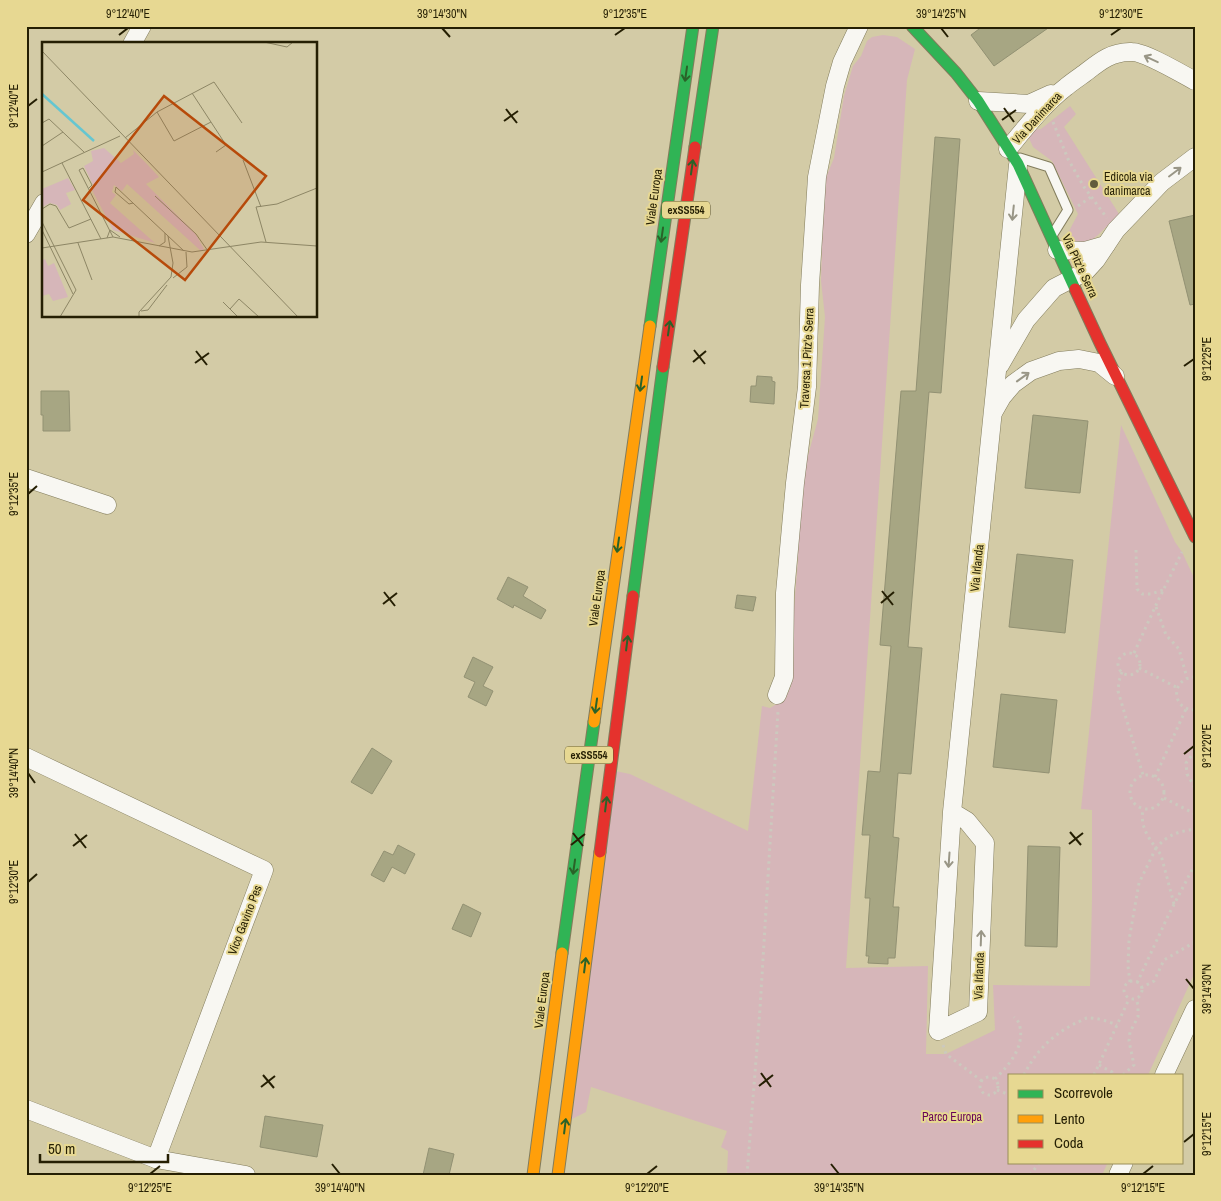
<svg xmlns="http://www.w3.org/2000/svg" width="1221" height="1201" viewBox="0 0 1221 1201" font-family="'Archivo Narrow',sans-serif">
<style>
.green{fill:#d6b6b9}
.building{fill:#a7a683;stroke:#929173}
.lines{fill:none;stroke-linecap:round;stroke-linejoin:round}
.lane-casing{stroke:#827c5c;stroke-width:11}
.street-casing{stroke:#827c5c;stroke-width:19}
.fast-casing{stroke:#827c5c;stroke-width:13}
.slow-casing{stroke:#827c5c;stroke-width:13}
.jam-casing{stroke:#827c5c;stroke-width:13}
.path{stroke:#ccc9be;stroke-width:3;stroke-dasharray:2.5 4;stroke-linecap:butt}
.lane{stroke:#f8f7f2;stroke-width:9}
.street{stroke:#f8f7f2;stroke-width:18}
.fast{stroke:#30b455;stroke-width:11}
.slow{stroke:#ff9f0a;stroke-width:11}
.jam{stroke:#e5322d;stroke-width:11}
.oneway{stroke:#999686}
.oneway2{stroke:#2a6228}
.ticks{fill:none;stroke:#251f03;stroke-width:2}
.poi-dot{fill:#625b3c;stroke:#e7d892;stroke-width:2}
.labels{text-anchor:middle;stroke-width:4;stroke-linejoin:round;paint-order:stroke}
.shield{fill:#e7d892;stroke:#5f562e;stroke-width:1}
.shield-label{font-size:11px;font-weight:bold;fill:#251f03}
.street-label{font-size:12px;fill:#251f03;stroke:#e7d892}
.poi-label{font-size:12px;fill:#251f03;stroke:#e7d892;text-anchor:start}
.park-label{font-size:12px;fill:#680257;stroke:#e7d892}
.inset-river{fill:none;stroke:#65c6d1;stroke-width:2.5}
.inset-road{fill:none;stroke:#8d8665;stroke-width:1}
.view{fill:#b74a0a;fill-opacity:0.15;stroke:#b74a0a;stroke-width:2.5}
.inset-edge{fill:none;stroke:#251f03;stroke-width:2.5}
.neatline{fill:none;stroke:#251f03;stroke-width:2}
.ticks-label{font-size:12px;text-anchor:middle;fill:#251f03}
</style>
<rect width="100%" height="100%" fill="#d3cba6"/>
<g class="green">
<path d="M883,35L897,37L915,49L907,80L846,968L928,966L926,1054H946L995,1030L993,985L1090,986L1092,899V810L1081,809L1121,425L1175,542L1182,552L1195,580V972L1148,1075H1010V1162H1108L1102,1175H727L728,1151L721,1147L727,1131L591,1087L586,1112L572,1119L615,771L630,774L748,831L762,706L770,708L785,699L791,686L793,663L792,633L798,559L799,517L806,463L818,419L825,317L821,281L823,212L822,187L834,158L844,96L853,66L861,56L867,41L872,37Z"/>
<path d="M1070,106L1076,114L1064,127L1119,214L1098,235L1075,253L1068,233L1078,214L1052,161L1033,147L1028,136L1033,130L1041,129Z"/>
</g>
<g class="building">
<path d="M983,26H1051L994,66L971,35Z"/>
<path d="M935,137L960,139L941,393L929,392L908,647L922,648L911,774L898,773L893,837L899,838L893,907H899L895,958H888V964L868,963L869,956H866L870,898H865L870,835H862L868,771L880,772L891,646L880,645L901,391H916Z"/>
<path d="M1195,215V304L1190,305L1169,221Z"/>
<path d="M757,376L772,377V381L775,382L774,404L750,402L751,386H756Z"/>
<path d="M41,391H69L70,431H43V415H41Z"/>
<path d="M1033,415L1088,421L1080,493L1025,488Z"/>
<path d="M1017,554L1073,560L1065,633L1009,627Z"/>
<path d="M508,577L528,587L523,596L546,610L541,619L514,605L513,608L497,599Z"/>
<path d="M737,595L756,597L753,611L735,608Z"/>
<path d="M473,657L493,667L483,686L493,691L486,706L468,697L475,682L464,677Z"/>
<path d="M1001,694L1057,700L1049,773L993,767Z"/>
<path d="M372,748L392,761L372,794L351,782Z"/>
<path d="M398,845L415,854L405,874L392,867L384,882L371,875L384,851L393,855Z"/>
<path d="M1028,846L1060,847L1057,947L1025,946Z"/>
<path d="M463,904L481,913L471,937L452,929Z"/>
<path d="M265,1116L323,1125L317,1157L260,1147Z"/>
<path d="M429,1148L454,1154L449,1175H423Z"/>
</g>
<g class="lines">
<g class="lane-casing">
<path id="lane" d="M1020,158L1049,167L1068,210L1053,234"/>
</g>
<g class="street-casing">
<g id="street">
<path d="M132,44L142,26"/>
<path d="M978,101L1029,104L1051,94"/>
<path d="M1008,149C1026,127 1044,104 1066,87C1072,82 1078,78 1085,73C1099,62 1112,51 1132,52C1145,52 1182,74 1195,81"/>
<path d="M26,234L44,203"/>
<path d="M1057,250L1085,251L1106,245"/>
<path d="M1000,365L1026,320L1054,288L1085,272L1096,260L1116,230L1162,182L1195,157"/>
<path d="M994,411L1002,397L1013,384L1031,371L1059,361L1079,359L1099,363L1115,376"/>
<path d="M26,478L107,505"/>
<path d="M777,695L784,677L785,593L795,483L807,387L810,285L817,177L835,86L842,62L859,26"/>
<path d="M26,757L264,870L156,1159"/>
<path d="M952,812L967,821L985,843L978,1012L938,1031L952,812L1018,165"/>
<path d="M1164,1075L1195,1009"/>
<path d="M26,1109L156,1159L246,1175"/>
<path d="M1118,1175L1124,1162"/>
</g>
</g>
<g class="fast-casing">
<g id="fast">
<path d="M912,26L956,73L978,101L1018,164L1075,289"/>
<path d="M695,147L713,26"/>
<path d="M650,326L693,26"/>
<path d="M633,596L663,367"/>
<path d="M562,953L594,722"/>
</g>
</g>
<g class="slow-casing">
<g id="slow">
<path d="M594,722L650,326"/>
<path d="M533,1175L562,953"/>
<path d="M558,1175L600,852"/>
</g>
</g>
<g class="jam-casing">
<g id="jam">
<path d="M1075,289L1100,343L1195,537"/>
<path d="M663,367L695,147"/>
<path d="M600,852L633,596"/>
</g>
</g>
<g class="path">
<path d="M1053,122L1068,159L1084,187L1107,218"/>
<path d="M1078,206L1091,197"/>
<path d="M1136,550L1137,589L1142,594H1151L1163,590"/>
<path d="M1156,607L1166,635L1179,649L1187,678"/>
<circle cx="1129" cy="664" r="11"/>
<path d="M1134,653L1156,605L1182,552"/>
<path d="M1139,668L1178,688"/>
<path d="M1122,672L1119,681L1118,691L1143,775"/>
<path d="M1195,677C1170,678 1171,710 1195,710"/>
<path d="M1195,751L1186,763L1187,774L1195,788"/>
<circle cx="1147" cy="792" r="17"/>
<path d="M1155,777L1186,709"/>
<path d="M1164,798L1195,814"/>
<path d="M1174,904L1161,855L1156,848C1169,834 1177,832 1195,829"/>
<circle cx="1133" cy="990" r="9"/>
<path d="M1130,982L1128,966L1129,940L1139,883L1156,848C1147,836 1140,825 1143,809"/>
<path d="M1137,983L1168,916L1195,864"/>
<path d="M1141,988L1154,981L1164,960L1193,943L1195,944"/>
<path d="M943,1045L946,1054L982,1081"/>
<path d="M1099,1065L1112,1072L1113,1075"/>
<path d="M1024,1075C1035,1052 1053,1034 1076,1023C1079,1022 1083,1019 1087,1018C1095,1017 1110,1022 1117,1025"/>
<path d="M1094,1075L1129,999"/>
<path d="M1123,1075L1134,1065L1129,1041L1130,1032L1138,1017V1005L1136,999"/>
<circle cx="989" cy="1086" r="9"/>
<path d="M995,1079C1009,1065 1024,1048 1020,1027C1020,1023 1017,1020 1014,1017"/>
<path d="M997,1090L1010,1095"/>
<path d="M747,1175L760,1009L778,711"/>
<path d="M1030,1175L1040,1162"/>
</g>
<use href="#lane" class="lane"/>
<use href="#street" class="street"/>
<use href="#fast" class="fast"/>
<use href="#slow" class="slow"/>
<use href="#jam" class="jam"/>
</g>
<defs><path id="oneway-shaft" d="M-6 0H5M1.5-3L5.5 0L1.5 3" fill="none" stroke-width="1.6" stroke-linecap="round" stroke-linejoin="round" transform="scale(1.25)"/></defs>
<g class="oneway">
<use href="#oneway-shaft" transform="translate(1151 59) rotate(-155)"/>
<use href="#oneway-shaft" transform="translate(1175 172) rotate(-37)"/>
<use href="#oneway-shaft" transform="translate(1013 213) rotate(96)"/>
<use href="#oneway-shaft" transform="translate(1023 377) rotate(-36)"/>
<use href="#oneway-shaft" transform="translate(949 860) rotate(94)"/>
<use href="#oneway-shaft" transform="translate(981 938) rotate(-88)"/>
</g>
<g class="oneway2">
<use href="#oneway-shaft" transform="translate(686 74) rotate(98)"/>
<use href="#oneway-shaft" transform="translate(692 167) rotate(-82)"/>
<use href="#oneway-shaft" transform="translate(662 235) rotate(98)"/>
<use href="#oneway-shaft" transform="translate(669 328) rotate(-82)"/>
<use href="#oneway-shaft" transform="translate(641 384) rotate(98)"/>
<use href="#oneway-shaft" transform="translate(618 545) rotate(98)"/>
<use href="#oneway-shaft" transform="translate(627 643) rotate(-83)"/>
<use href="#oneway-shaft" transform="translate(596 706) rotate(98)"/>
<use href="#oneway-shaft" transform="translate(606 804) rotate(-83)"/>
<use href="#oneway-shaft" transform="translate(574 867) rotate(98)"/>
<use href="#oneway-shaft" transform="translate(585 965) rotate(-83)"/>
<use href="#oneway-shaft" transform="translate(565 1126) rotate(-83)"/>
</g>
<path class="ticks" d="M442,28L450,37M941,28L948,37M119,35L128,28M615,35L625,28M1111,35L1121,28M28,106L37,99M1004,108L1014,122M506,109L517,123M1002,120L1016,110M504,121L518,111M694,350L705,364M196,351L207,365M693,362L706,351M195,363L209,353M1184,366L1194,359M28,494L37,486M882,591L893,605M384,592L395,606M881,603L894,592M383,604L397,593M1184,754L1194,746M28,773L35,783M1070,832L1081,845M573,833L583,846M75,834L86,848M1069,844L1083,833M571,845L585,834M73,846L87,835M28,882L37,874M1186,979L1194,989M761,1073L771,1087M263,1075L274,1088M759,1086L773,1075M261,1087L275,1076M1184,1142L1194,1134M332,1164L340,1174M831,1164L839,1174M150,1174L160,1166M647,1174L657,1166M1143,1174L1153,1166"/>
<circle class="poi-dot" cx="1094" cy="184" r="5"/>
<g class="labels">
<g class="shield">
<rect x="662" y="201.5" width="48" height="17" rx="4"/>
<rect x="565" y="746.5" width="48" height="17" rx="4"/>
</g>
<g class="shield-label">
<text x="686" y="214">exSS554</text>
<text x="589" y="759">exSS554</text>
</g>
<g class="street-label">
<text transform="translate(1037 118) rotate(-47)" y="4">Via Danimarca</text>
<text transform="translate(654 197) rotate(-82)" y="4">Viale Europa</text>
<text transform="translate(1080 266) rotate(65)" y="4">Via Pitz'e Serra</text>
<text transform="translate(807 358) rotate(-87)" y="4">Traversa 1 Pitz'e Serra</text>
<text transform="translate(977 568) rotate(-84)" y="4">Via Irlanda</text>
<text transform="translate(597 598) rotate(-82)" y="4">Viale Europa</text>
<text transform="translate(245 920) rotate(-69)" y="4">Vico Gavino Pes</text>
<text transform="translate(979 976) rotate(-88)" y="4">Via Irlanda</text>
<text transform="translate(542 1000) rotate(-83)" y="4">Viale Europa</text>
</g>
<g class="poi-label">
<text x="1104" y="181">Edicola via<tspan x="1104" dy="14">danimarca</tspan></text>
</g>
<g class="park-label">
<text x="952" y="1121">Parco Europa</text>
</g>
</g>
<g transform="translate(42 42)">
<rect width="275" height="275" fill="#d3cba6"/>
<path d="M62,106L79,121L92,112L91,108L103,120L117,135L104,142L153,191L162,207L159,209L85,142L80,149L72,143L70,150L74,153L68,161L113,201L71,188L50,148L51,143L42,124L51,119L49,109ZM26,136L33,148L24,151L29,162L18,168L15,163L8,161L0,165V147ZM3,217L6,224L12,221L26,255L11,259L7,252L0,254V218Z" fill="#d6b6b9"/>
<path class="inset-river" d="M0,52L52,99"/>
<path class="inset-road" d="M222,0L245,5L251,0M0,9L256,275M150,51L184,103L174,110M115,70L132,99L169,80M0,81L7,77L42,110M83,96L115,70L172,40L200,81M0,104L21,90M201,118L219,165M20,121L59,197M37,128L71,195M37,128L41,126L50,143L47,146M0,130L78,94M74,145L142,209M74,145L73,150L87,162L91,161M113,154L154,192L166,209M0,167L8,162L14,164L27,186L49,177M0,180L34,248L18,275M0,188L31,252M65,196L68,188L78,195M224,200L214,165L235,162L275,146M36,201L50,238M117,204L123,200V191M0,206L71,195L150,210L219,200L275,204M131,236L145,225L144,210M181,260L196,275M188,267L197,257L217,275M99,269L106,268L125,243M97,275V270L129,235L131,221L126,194"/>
<path class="view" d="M122,54L224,134L143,238L41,158Z"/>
<rect width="275" height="275" class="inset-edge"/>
</g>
<rect width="1221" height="1201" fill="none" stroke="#e7d892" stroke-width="55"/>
<rect x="1008" y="1074" width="175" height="90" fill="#e7d892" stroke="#998e59"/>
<rect x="1018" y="1090" width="25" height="8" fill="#30b455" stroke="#998e59"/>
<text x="1054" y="1098" font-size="15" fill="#251f03">Scorrevole</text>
<rect x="1018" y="1115" width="25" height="8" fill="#ff9f0a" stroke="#998e59"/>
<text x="1054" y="1124" font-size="15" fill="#251f03">Lento</text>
<rect x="1018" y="1140" width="25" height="8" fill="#e5322d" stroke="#998e59"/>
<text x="1054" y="1148" font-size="15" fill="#251f03">Coda</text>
<path d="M40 1154v8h128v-8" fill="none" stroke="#251f03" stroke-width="2.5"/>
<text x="48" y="1154" font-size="15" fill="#251f03" stroke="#e7d892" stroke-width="4" paint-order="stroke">50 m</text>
<rect x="28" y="28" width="1166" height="1146" class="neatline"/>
<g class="ticks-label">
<text x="128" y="18">9°12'40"E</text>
<text x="442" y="18">39°14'30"N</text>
<text x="625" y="18">9°12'35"E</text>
<text x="941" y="18">39°14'25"N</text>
<text x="1121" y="18">9°12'30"E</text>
<text transform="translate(14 106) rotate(-90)" y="4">9°12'40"E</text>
<text transform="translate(1207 359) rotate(-90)" y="4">9°12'25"E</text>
<text transform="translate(14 494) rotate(-90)" y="4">9°12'35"E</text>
<text transform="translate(1207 746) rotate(-90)" y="4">9°12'20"E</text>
<text transform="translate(14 773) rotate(-90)" y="4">39°14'40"N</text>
<text transform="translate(14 882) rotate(-90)" y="4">9°12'30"E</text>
<text transform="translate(1207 989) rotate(-90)" y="4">39°14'30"N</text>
<text transform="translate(1207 1134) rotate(-90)" y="4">9°12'15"E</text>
<text x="150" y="1192">9°12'25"E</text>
<text x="340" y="1192">39°14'40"N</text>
<text x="647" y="1192">9°12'20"E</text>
<text x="839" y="1192">39°14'35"N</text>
<text x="1143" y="1192">9°12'15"E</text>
</g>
</svg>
